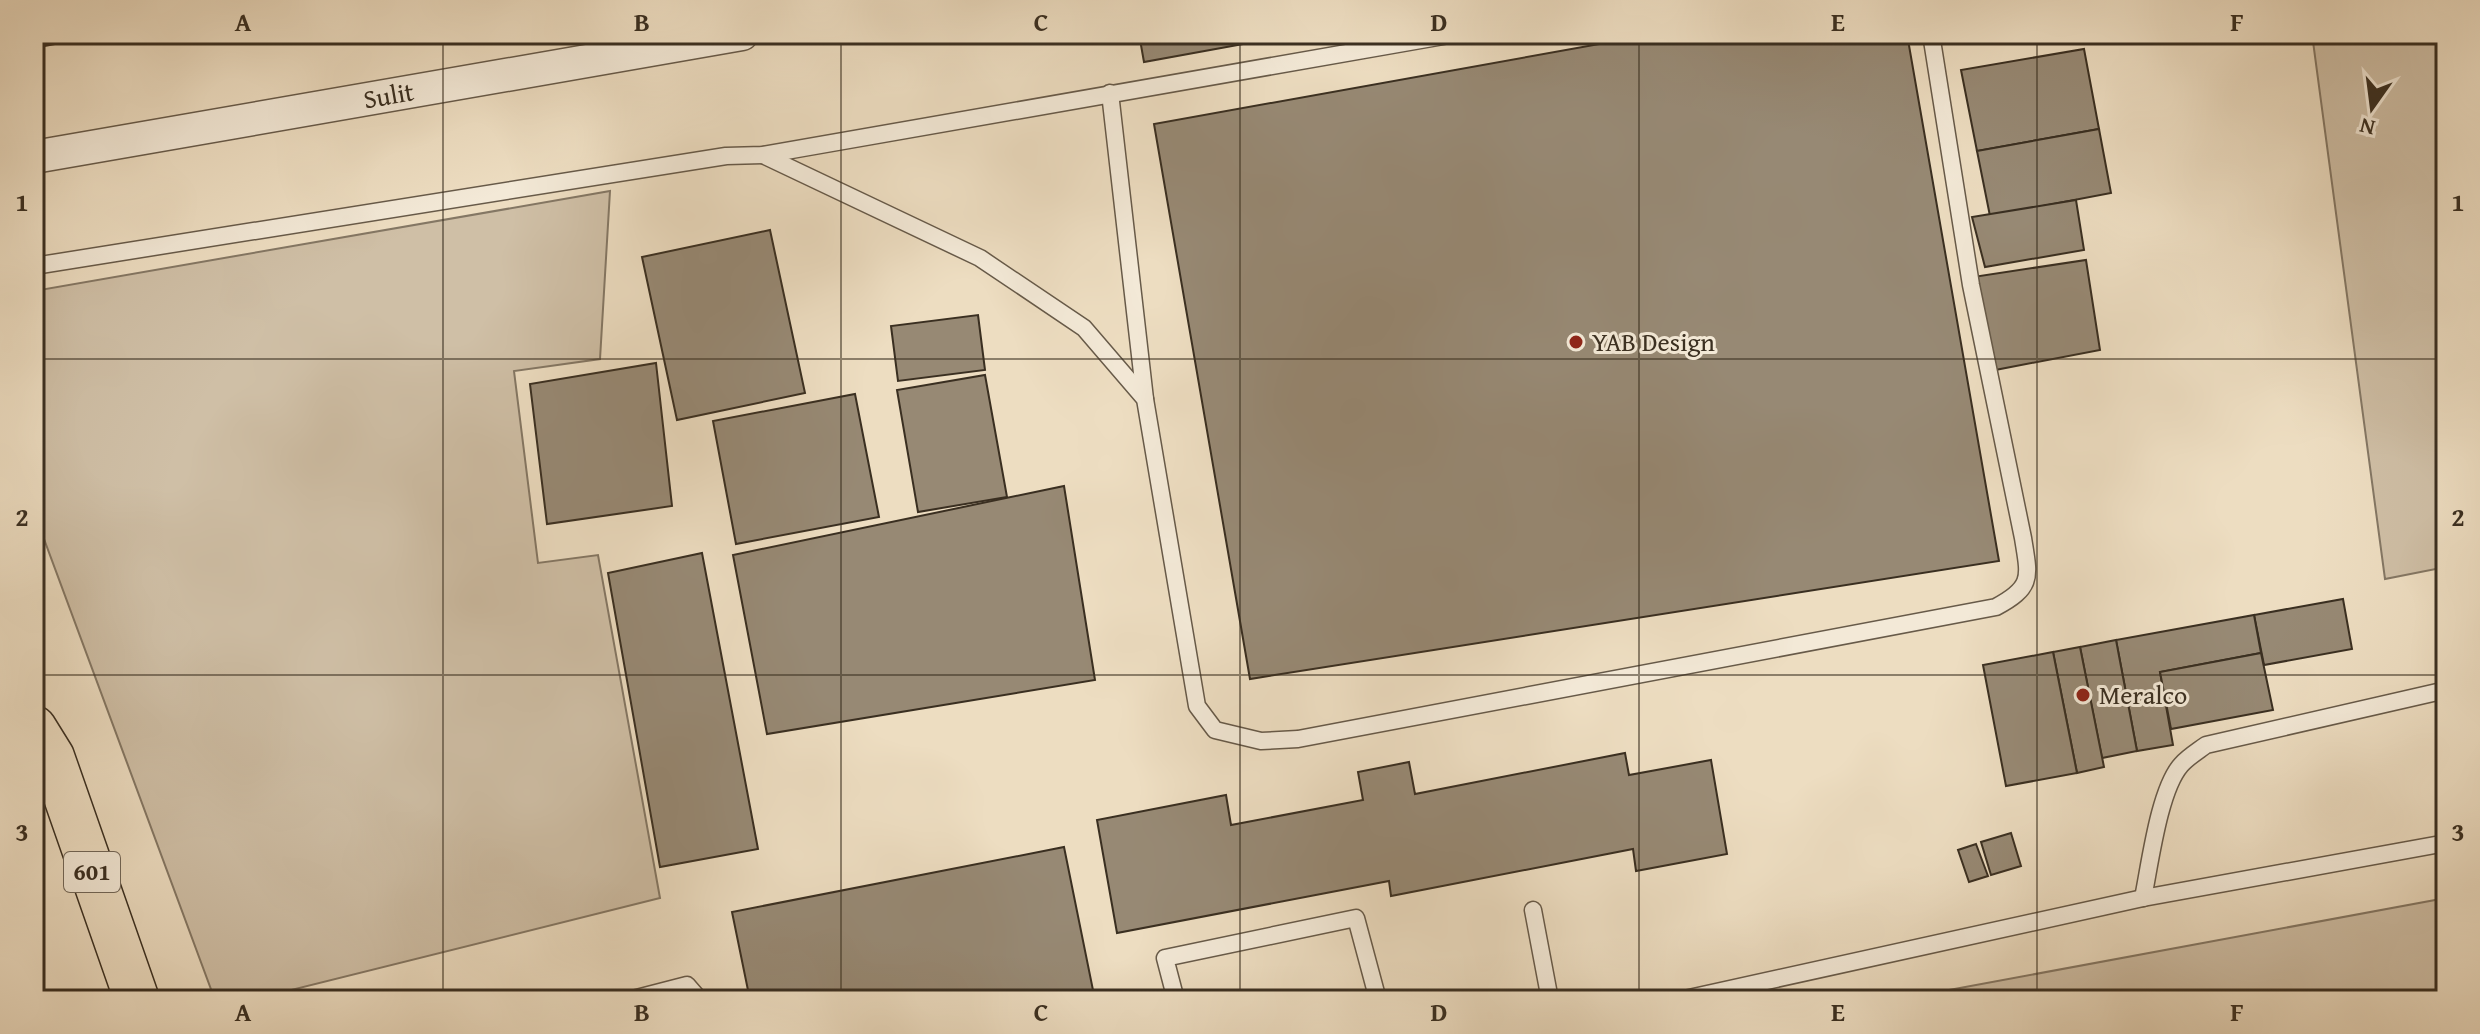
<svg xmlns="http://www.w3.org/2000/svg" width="2480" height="1034" viewBox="0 0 2480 1034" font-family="'Gentium Book Plus',serif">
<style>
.green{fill:#cfbfa6;stroke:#847764;stroke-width:2}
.building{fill:#978974;stroke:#3a2f21;stroke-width:2}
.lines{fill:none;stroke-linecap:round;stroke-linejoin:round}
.service-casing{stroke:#675a49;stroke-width:19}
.minor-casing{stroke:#675a49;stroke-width:35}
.primary-casing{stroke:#3a2f21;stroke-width:47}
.service{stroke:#f3e9d7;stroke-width:16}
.minor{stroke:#f3e9d7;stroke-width:32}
.primary{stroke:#edddc1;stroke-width:44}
.grid{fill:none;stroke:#3a2f21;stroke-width:2;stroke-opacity:0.55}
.poi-dot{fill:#8f2418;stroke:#f3e9d7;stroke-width:3}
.labels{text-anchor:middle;stroke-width:6;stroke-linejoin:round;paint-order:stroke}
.shield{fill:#f3e9d7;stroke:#726758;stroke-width:2}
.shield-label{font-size:24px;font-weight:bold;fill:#3a2f21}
.street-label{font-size:26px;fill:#3a2f21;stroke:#f3e9d7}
.poi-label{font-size:26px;fill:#3a2f21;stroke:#f3e9d7;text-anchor:start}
.neatline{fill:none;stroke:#3a2f21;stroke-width:3}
.grid-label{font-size:26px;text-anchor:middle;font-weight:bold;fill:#3a2f21}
</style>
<rect width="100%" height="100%" fill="#edddc1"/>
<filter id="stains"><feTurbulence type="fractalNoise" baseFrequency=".0025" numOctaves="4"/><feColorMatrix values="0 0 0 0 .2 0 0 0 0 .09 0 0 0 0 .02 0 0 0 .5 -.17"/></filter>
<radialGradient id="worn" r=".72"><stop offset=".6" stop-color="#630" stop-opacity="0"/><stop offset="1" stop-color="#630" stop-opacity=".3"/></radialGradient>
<g class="green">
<path d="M2312,34H2446V567L2385,579Z"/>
<path d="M610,191L600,359L514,371L538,563L598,555L660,898L251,1000H215L34,512V291Z"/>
<path d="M2446,898V1000H1895Z"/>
</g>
<g class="building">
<path d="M34,34H107L34,48Z"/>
<path d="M1139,34H1298L1144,62Z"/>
<path d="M1655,34H1907L1999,561L1250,679L1154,124Z"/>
<path d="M2084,49L2099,129L1977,151L1961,70Z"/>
<path d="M2099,129L2111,193L1990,216L1977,151Z"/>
<path d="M2076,200L2084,250L1985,267L1972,217Z"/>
<path d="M770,230L805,393L677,420L642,257Z"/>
<path d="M2086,260L2100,350L1990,371L1973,277Z"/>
<path d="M978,315L985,370L898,381L891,326Z"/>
<path d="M656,363L672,506L547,524L530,384Z"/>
<path d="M985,375L1007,497L918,512L897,390Z"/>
<path d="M855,394L879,517L736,544L713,421Z"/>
<path d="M1064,486L1095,680L767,734L733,555Z"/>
<path d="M702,553L758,849L660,867L608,573Z"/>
<path d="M2343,599L2352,649L2264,665L2254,615Z"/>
<path d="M2254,615L2261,653L2160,672L2173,745L2137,751L2116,640Z"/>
<path d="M2116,640L2137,751L2102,758L2080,647Z"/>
<path d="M2080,647L2104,767L2077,773L2053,652Z"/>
<path d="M2053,652L2077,773L2006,786L1983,665Z"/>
<path d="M2261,653L2273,710L2171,729L2160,672Z"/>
<path d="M1625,753L1629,775L1711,760L1727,854L1636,871L1633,849L1391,896L1389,881L1117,933L1097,820L1226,795L1231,825L1363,800L1358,772L1409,762L1415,794Z"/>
<path d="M2011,833L2021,866L1991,875L1981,842Z"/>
<path d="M1976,844L1988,876L1969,882L1958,850Z"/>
<path d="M1064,847L1095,1000H750L732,912Z"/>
</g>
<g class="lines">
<g class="service-casing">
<g id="service">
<path d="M1110,93L1145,399"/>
<path d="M763,155L980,258L1084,328L1145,399L1197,706L1215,730L1261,741L1298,739L1996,607C2034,587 2029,576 2023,538L1971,285L1931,34"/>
<path d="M34,266L726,156L763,155L1455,34"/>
<path d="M2143,898C2150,864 2159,790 2181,765C2188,757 2198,751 2206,745L2446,690"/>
<path d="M1533,910L1550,1000"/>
<path d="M629,1000L687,985L700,1000"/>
<path d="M1176,1000L1165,958L1356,918L1378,1000"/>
<path d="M1680,1000L2143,898L2446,843"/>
</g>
</g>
<g class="minor-casing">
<g id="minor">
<path id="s1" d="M34,157L742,34"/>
</g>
</g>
<g class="primary-casing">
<path id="primary" d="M34,728L52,757L137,1000"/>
</g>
<use href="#service" class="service"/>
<use href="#minor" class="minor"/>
<use href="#primary" class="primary"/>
</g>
<path class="grid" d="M443,34V1000M841,34V1000M1240,34V1000M1639,34V1000M2037,34V1000M34,359H2446M34,675H2446"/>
<g class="poi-dot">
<circle cx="1576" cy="342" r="8"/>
<circle cx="2083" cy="695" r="8"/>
</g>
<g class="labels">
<rect class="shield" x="64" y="852" width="56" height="40" rx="6"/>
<g class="shield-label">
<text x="92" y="880">601</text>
</g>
<g class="street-label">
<text dy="9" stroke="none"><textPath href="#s1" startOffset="360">Sulit</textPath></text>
</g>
<g class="poi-label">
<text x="1592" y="351">YAB Design</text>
<text x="2099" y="704">Meralco</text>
</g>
</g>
<rect width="2480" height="1034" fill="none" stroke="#edddc1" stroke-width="88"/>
<g transform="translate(2372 108) rotate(194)" stroke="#f3e9d7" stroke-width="6" paint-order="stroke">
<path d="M0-6L14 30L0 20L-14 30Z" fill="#3a2f21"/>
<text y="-12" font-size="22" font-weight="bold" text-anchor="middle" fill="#3a2f21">N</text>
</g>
<rect x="44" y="44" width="2392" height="946" class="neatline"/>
<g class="grid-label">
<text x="243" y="31">A</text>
<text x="642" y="31">B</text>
<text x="1041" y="31">C</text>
<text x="1439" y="31">D</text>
<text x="1838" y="31">E</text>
<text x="2237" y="31">F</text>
<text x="22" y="211">1</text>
<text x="2458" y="211">1</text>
<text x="22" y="526">2</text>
<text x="2458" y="526">2</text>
<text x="22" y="841">3</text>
<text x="2458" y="841">3</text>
<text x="243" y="1021">A</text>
<text x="642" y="1021">B</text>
<text x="1041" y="1021">C</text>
<text x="1439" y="1021">D</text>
<text x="1838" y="1021">E</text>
<text x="2237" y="1021">F</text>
</g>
<rect width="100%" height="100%" filter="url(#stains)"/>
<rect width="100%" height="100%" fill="url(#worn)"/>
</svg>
